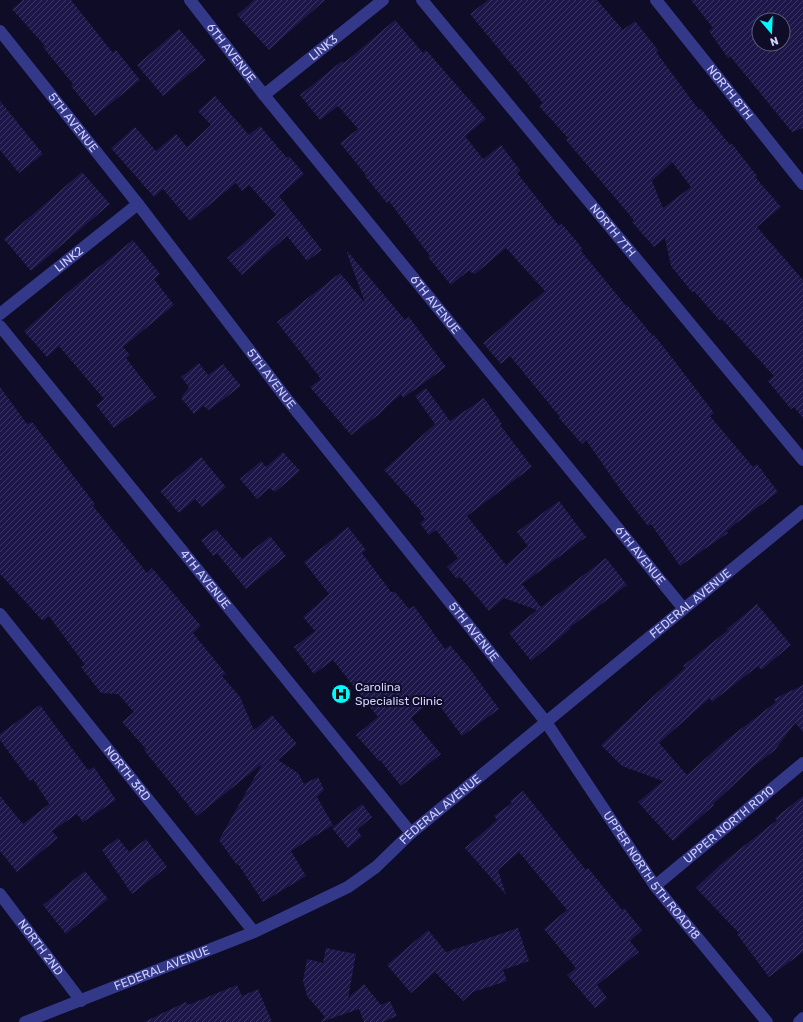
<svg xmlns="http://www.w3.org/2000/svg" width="803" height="1022" viewBox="0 0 803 1022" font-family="Rubik,sans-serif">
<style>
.building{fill:url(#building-hatch);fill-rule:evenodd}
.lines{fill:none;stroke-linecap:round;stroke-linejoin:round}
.minor{stroke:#333889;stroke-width:12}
.labels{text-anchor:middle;stroke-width:4;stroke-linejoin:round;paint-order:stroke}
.street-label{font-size:12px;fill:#d2d1ff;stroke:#0e0c26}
.poi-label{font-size:12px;fill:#d2d1ff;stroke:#0e0c26;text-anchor:start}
</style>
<defs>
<pattern id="building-hatch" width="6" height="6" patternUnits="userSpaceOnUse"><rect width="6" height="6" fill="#1c1748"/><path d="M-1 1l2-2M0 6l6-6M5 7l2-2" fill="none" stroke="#3c3863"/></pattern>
</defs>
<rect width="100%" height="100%" fill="#0e0c26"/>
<g class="building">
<path d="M23,0H71L113,53L116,50L140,80L95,116L71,86L73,84L43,47L45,46L12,9Z"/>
<path d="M254,0H325L269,50L237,15Z"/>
<path d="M488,0H597L623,30L635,21L658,50L656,52L699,110L701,109L730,145L732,144L757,176L755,177L781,207L757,227L803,280V418L794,407L791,409L768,381L774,376L722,319L720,321L694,291L692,292L671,266L665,238L654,247L632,222L634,220L566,140L568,138L539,106L543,103L470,14ZM672,162L691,187L663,208L652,181Z"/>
<path d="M691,0H803V128L792,132L730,56L728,58L709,31L713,28ZM759,20H783V44H759Z"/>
<path d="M395,20L423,53L426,50L486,119L465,136L483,159L501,145L520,170L517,173L559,226L562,224L583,249L581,251L627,307L628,306L653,336L654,335L676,363L714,413L710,416L753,467L757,464L778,492L726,531L728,533L680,566L651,524L648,526L622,492L586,440L582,444L559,418L560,417L510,356L501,364L483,343L545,291L506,248L475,274L468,271L451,285L428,257L430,256L389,201L387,203L365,176L366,175L340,143L358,129L338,106L320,120L300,95L342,61L344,63Z"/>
<path d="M179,29L206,60L163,96L137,65Z"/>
<path d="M215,96L249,135L260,126L287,158L289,156L304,174L279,196L322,250L307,261L287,236L242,275L227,258L276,215L249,185L242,191L236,183L190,221L163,189L154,197L111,148L135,127L156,151L176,134L187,147L211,125L198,111Z"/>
<path d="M0,101L43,154L19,173L0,150Z"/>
<path d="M82,172L110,204L31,271L4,239Z"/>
<path d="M133,240L160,274L154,279L174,305L123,347L130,355L126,358L156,397L114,428L96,405L104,399L59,346L47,357L24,331L75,286Z"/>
<path d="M348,252L405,320L409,317L446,367L403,398L401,394L381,412V413L351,435L310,387L321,379L277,322L340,273L365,303L347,253Z"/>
<path d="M199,363L208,375L223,364L241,386L209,410L203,406L194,414L181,398L189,387L181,377Z"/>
<path d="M0,387L27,424L32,422L95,504L93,506L147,573L152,568L201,626L193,633L226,674L222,676L240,697L254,730L272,715L297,744L278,760L298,773L304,784L318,777L324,790L317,797L333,825L291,851L306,876L263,902L238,864L237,865L219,840L262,764L197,816L144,750L146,749L122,722L134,712L118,694L101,693L81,667L85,665L49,616L43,621L0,574Z"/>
<path d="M426,388L450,421L484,398L502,424L500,425L532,467L467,516L506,565L528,546L517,532L559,501L586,537L522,584L541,607L606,558L627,585L569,628L570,629L531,661L509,633L537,610L504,598L489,611L460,577L457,579L447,567L458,558L436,530L429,535L420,523L425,519L420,513L421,511L384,470L435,424L415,396Z"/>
<path d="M283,452L300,471L275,492L269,488L257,499L240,479L261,461L266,467Z"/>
<path d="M201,457L226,487L202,507L195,499L179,513L160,491Z"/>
<path d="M348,527L366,550L362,553L391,592H395L409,609L414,606L445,649L450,645L470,669L499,709L462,736L434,698L411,718L441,754L401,786L380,760L379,761L356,735L378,717L333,660L314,674L294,647L315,631L303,617L329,594L304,562Z"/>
<path d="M216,529L242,559L270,536L286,556L246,589L217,553L213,556L201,540Z"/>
<path d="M757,604L791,645L761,670L758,666L712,702L710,698L659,743L687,775L724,742L776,702L774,699L803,685V732L795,723L775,750L753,767L713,804L714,805L673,841L638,802L663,781L622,766L601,745L648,701L685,668L683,666L728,630L727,629Z"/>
<path d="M40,705L88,770L94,767L116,800L83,822L77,814L52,831L58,838L17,872L0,851V796L23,824L49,804L33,779L30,781L0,740V734Z"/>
<path d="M523,791L586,870L588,868L622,910L624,908L642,930L630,941L639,952L597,985L607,998L595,1008L567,975L576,968L544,929L567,910L519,852L498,870L506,895L465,848L497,820L494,816L512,803L510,801Z"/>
<path d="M803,796V952L769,977L737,934L739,933L696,888L721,864L777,820L775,818Z"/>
<path d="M362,804L372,817L357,830L362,836L348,848L332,828Z"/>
<path d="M118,838L129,852L146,839L167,867L132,894L102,850Z"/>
<path d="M85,871L108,899L66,934L43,905Z"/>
<path d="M518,928L529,961L503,970L507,981L473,992L463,1001L435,972L411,993L387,965L428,930L446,952Z"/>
<path d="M326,948L356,954L348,998L364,984L381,1005L390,1001L397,1016L383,1022H364L359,1009L321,1022V1021L325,1017L307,996L303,981L307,959L323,963Z"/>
<path d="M237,985L242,996L258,989L272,1022H144L186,1002L188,1005Z"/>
</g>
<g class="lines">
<g class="minor">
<path id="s1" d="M190,0L264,95L683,608"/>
<path id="s2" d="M422,0L803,460"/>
<path id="s3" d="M656,0L803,184"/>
<path id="s4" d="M0,31L138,204L286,398L546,722L655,886L767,1022"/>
<path id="s5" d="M264,95L383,0"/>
<path id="s6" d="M0,314L138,204"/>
<path id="s7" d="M0,326L411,833"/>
<path id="s8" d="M0,614L254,932"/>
<path id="s9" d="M655,886L803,763"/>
<path id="s10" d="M0,894L81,1001"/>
<path id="s11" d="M25,1022L254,932L348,887L376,867L411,833L803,511"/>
<path d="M799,1022L803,1018"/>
</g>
</g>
<defs>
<g id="hospital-disc" transform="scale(1)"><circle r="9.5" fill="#00fbfc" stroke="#0e0c26"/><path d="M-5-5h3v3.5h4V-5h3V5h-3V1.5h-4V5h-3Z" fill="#111"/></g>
</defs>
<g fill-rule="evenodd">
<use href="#hospital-disc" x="341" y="694"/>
</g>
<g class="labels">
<g class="street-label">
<text dy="4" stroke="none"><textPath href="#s5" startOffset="76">LINK3</textPath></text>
<text dy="4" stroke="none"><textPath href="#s1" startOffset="67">6TH AVENUE</textPath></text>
<text dy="4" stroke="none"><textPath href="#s3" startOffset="118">NORTH 8TH</textPath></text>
<text dy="4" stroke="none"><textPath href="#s4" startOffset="117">5TH AVENUE</textPath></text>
<text dy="4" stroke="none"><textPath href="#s2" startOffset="299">NORTH 7TH</textPath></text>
<text dy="4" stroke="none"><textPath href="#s6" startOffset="88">LINK2</textPath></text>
<text dy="4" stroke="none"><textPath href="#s1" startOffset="391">6TH AVENUE</textPath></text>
<text dy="4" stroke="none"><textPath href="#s4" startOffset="441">5TH AVENUE</textPath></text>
<text dy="4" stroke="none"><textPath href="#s1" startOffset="715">6TH AVENUE</textPath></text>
<text dy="4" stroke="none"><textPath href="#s7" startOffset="326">4TH AVENUE</textPath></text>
<text dy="4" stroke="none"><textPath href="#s11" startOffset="795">FEDERAL AVENUE</textPath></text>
<text dy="4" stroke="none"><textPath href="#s4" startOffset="765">5TH AVENUE</textPath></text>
<text dy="4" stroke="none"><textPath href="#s8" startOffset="204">NORTH 3RD</textPath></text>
<text dy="4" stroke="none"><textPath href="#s11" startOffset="471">FEDERAL AVENUE</textPath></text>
<text dy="4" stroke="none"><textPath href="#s9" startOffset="96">UPPER NORTH RD10</textPath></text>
<text dy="4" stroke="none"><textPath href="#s4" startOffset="1067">UPPER NORTH 5TH ROAD18</textPath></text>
<text dy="4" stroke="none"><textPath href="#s10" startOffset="67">NORTH 2ND</textPath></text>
<text dy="4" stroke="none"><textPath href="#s11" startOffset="147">FEDERAL AVENUE</textPath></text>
</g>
<g class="poi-label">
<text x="355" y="691">Carolina<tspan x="355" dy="14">Specialist Clinic</tspan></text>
</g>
</g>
<g transform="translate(771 32) rotate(161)"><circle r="19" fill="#0e0c26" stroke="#5c5b7d"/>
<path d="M0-3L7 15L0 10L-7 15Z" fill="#00fbfc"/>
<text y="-6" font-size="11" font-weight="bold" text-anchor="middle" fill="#d2d1ff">N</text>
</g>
</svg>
